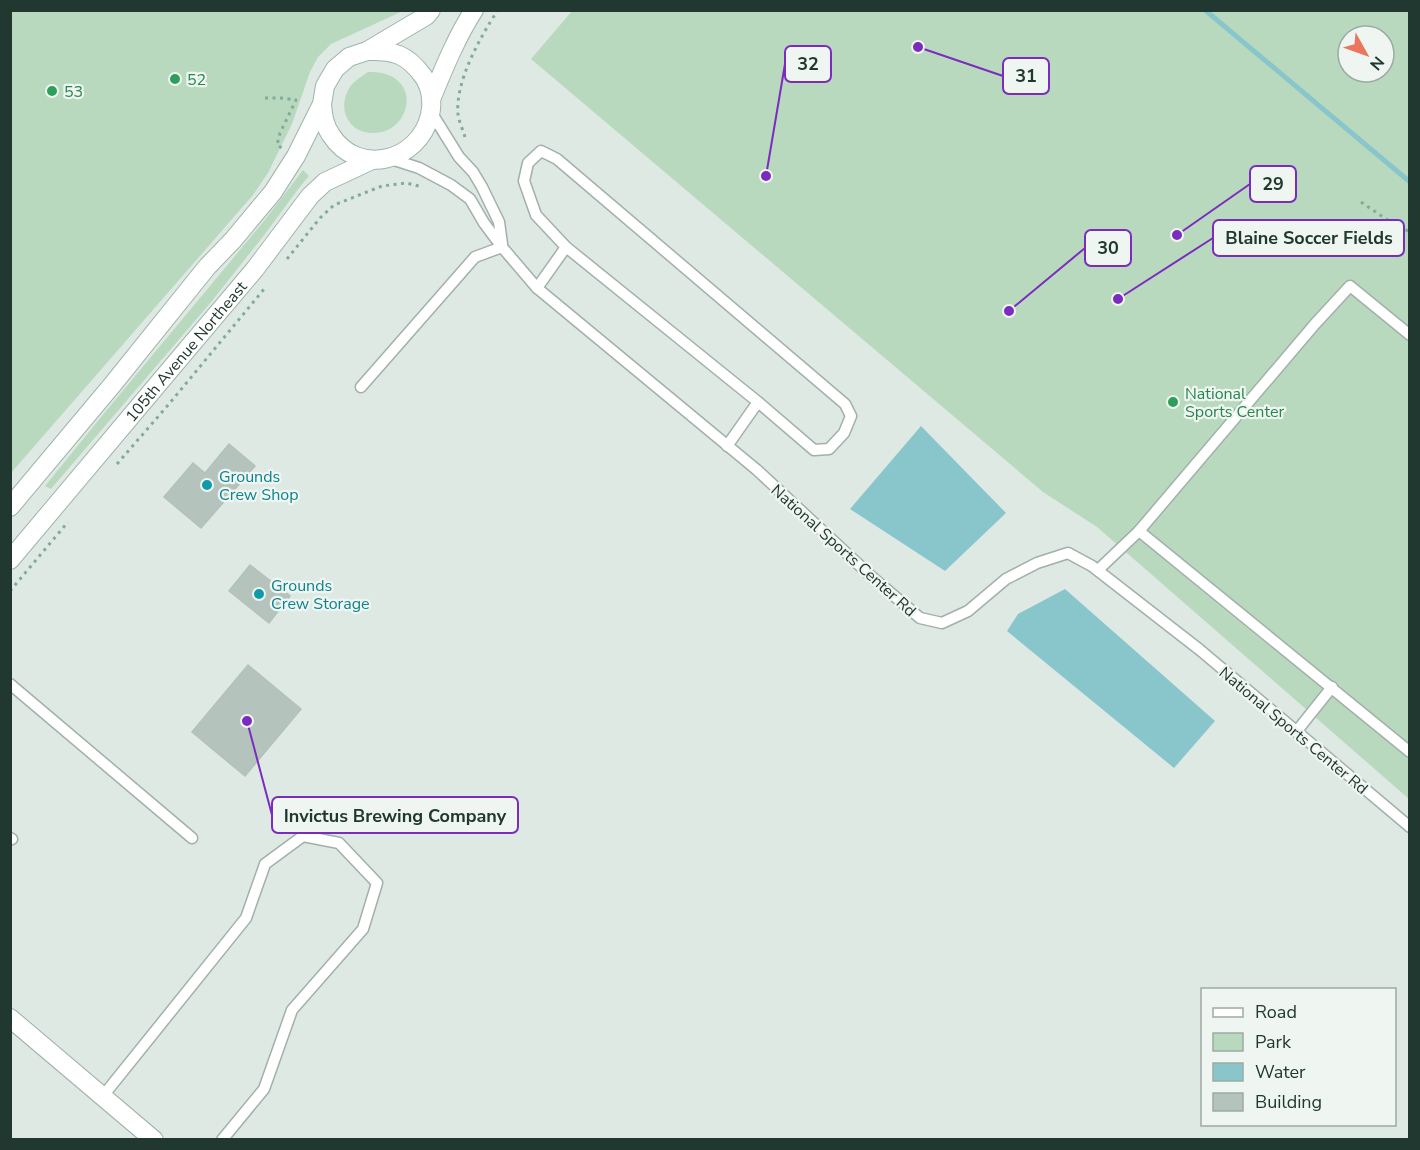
<svg xmlns="http://www.w3.org/2000/svg" width="1420" height="1150" viewBox="0 0 1420 1150" font-family="'Nunito Sans',sans-serif">
<style>
.green{fill:#b9d9bf;fill-rule:evenodd}
.water{fill:#89c6cc}
.lines{fill:none;stroke-linecap:round;stroke-linejoin:round}
.stream{stroke:#89c6cc;stroke-width:5}
.building{fill:#b4c4bd;stroke:#b2c2ba;stroke-width:1.5}
.lane-casing{stroke:#a2b0aa;stroke-width:13}
.street-casing{stroke:#a2b0aa;stroke-width:20}
.secondary-casing{stroke:#9fb4ab;stroke-width:20}
.path{stroke:#81ab9b;stroke-width:3;stroke-dasharray:3 4.5;stroke-linecap:butt}
.lane{stroke:#fff;stroke-width:10}
.street{stroke:#fff;stroke-width:18}
.secondary{stroke:#fff;stroke-width:18}
.leisure-dot{fill:#2e9e5b;stroke:#eff6f2;stroke-width:2}
.culture-dot{fill:#0f9aa8;stroke:#eff6f2;stroke-width:2}
.labels{text-anchor:middle;stroke-width:4.5;stroke-linejoin:round;paint-order:stroke}
.leisure-label{font-size:16px;fill:#27864d;stroke:#eff6f2;text-anchor:start}
.street-label{font-size:16px;fill:#213830;stroke:#eff6f2}
.culture-label{font-size:16px;fill:#0d838f;stroke:#eff6f2;text-anchor:start}
.leader{fill:none;stroke:#7b2cbf;stroke-width:2}
.callout-dot{fill:#7b2cbf;stroke:#eff6f2;stroke-width:2}
.callout{fill:#eff6f2;stroke:#7b2cbf;stroke-width:2}
.callout-label{font-size:18px;text-anchor:middle;font-weight:bold;fill:#213830}
</style>
<rect width="100%" height="100%" fill="#dfe9e4"/>
<g class="green">
<path d="M11,10L403,11L331,44L318,57L310,72L292,124L268,173L253,195L11,473Z"/>
<path d="M572,11H1409V799L1097,527L1043,492L531,59ZM1348,36H1384V72H1348Z"/>
<path d="M368,72C379,72 390,73 398,81C416,97 404,127 382,132C353,139 334,112 350,87C354,81 362,76 368,72Z"/>
<path d="M303,170L309,176L299,188L265,234L212,301L51,489L45,486L106,411L264,221Z"/>
</g>
<g class="water">
<path d="M921,426L1006,513L945,571L850,509Z"/>
<path d="M1065,589L1215,721L1174,768L1007,631L1018,614Z"/>
</g>
<g class="lines">
<path class="stream" d="M1205,10L1410,182"/>
</g>
<g class="building">
<path d="M229,444L255,466L201,528L164,497L193,463L205,473Z"/>
<path d="M250,565L290,596L269,623L229,591Z"/>
<path d="M248,665L301,709L245,776L192,732Z"/>
</g>
<g class="lines">
<g class="lane-casing">
<g id="lane">
<path d="M431,112L459,157L473,172L482,187L499,222L502,244"/>
<path d="M388,158L419,168L451,185L470,199L484,223L502,247L537,288L757,470L872,577L920,618L942,623L968,611L1006,579L1037,563L1068,553L1092,566L1200,650L1410,827"/>
<path d="M537,288L566,247L536,215L524,181L528,163L541,151L557,159L845,404L851,416L844,433L829,449L814,450L758,402L566,247"/>
<path d="M361,387L475,257L502,247"/>
<path d="M727,446L758,402"/>
<path d="M1139,531L1410,752"/>
<path d="M1098,570L1139,531L1315,324L1350,286L1410,335"/>
<path d="M10,684L192,838"/>
<path d="M1296,732L1332,687"/>
<path d="M10,838L12,839"/>
<path d="M103,1096L246,918L265,864L303,836L339,843L377,883L363,929L292,1010L264,1089L222,1140"/>
</g>
</g>
<g class="street-casing">
<path id="street" d="M10,1018L154,1140"/>
</g>
<g class="secondary-casing">
<g id="secondary">
<path d="M432,97C444,68 456,38 474,10"/>
<path d="M322,104C323,115 324,125 331,135C358,177 419,162 430,115C433,102 431,87 423,76C407,54 393,50 367,51"/>
<path d="M10,507L113,384L207,267L233,240L273,192L296,156L322,104L325,86L335,69L349,57L367,51L426,16L431,10"/>
<path id="s1" d="M10,560L163,378L255,269L310,196L325,182L372,160"/>
</g>
</g>
<g class="path">
<path d="M265,98H281L296,100L280,133L277,145L282,148"/>
<path d="M465,137C463,130 459,122 458,114C455,82 480,37 498,10"/>
<path d="M1361,202L1389,221L1410,232"/>
<path d="M1358,251L1389,221"/>
<path d="M287,259L320,218L334,205L382,186L406,183L423,187"/>
<path d="M117,464L169,404L265,288"/>
<path d="M10,591L68,522"/>
</g>
<use href="#lane" class="lane"/>
<use href="#street" class="street"/>
<use href="#secondary" class="secondary"/>
</g>
<g class="leisure-dot">
<circle cx="175" cy="79" r="6"/>
<circle cx="52" cy="91" r="6"/>
<circle cx="1173" cy="402" r="6"/>
</g>
<g class="culture-dot">
<circle cx="207" cy="485" r="6"/>
<circle cx="259" cy="594" r="6"/>
</g>
<g class="labels">
<g class="leisure-label">
<text x="187" y="85">52</text>
<text x="64" y="97">53</text>
<text x="1185" y="399">National<tspan x="1185" dy="18">Sports Center</tspan></text>
</g>
<g class="street-label">
<text dy="6" stroke="none"><textPath href="#s1" startOffset="273">105th Avenue Northeast</textPath></text>
<text transform="translate(844 550) rotate(42)" y="6">National Sports Center Rd</text>
<text transform="translate(1294 730) rotate(40)" y="6">National Sports Center Rd</text>
</g>
<g class="culture-label">
<text x="219" y="482">Grounds<tspan x="219" dy="18">Crew Shop</tspan></text>
<text x="271" y="591">Grounds<tspan x="271" dy="18">Crew Storage</tspan></text>
</g>
</g>
<path class="leader" d="M766 176L785 64M918 47L1003 76M1177 235L1250 184M1118 299L1213 238M1009 311L1085 248M247 721L272 815"/>
<g class="callout-dot">
<circle cx="766" cy="176" r="6"/>
<circle cx="918" cy="47" r="6"/>
<circle cx="1177" cy="235" r="6"/>
<circle cx="1118" cy="299" r="6"/>
<circle cx="1009" cy="311" r="6"/>
<circle cx="247" cy="721" r="6"/>
</g>
<g class="callout">
<rect x="785" y="46" width="46" height="36" rx="6"/>
<rect x="1003" y="58" width="46" height="36" rx="6"/>
<rect x="1250" y="166" width="46" height="36" rx="6"/>
<rect x="1213" y="220" width="191" height="36" rx="6"/>
<rect x="1085" y="230" width="46" height="36" rx="6"/>
<rect x="272" y="797" width="246" height="36" rx="6"/>
</g>
<g class="callout-label">
<text x="808" y="70">32</text>
<text x="1026" y="82">31</text>
<text x="1273" y="190">29</text>
<text x="1309" y="244">Blaine Soccer Fields</text>
<text x="1108" y="254">30</text>
<text x="395" y="822">Invictus Brewing Company</text>
</g>
<rect width="1420" height="1150" fill="none" stroke="#213830" stroke-width="24"/>
<rect x="1201" y="988" width="195" height="138" fill="#eff6f2" stroke="#9daaa4" stroke-width="1.5"/>
<rect x="1213" y="1008" width="30" height="9" fill="#ffffff" stroke="#9daaa4" stroke-width="1.5"/>
<text x="1255" y="1018" font-size="18" fill="#213830">Road</text>
<rect x="1213" y="1033" width="30" height="18" fill="#b9d9bf" stroke="#9daaa4" stroke-width="1.5"/>
<text x="1255" y="1048" font-size="18" fill="#213830">Park</text>
<rect x="1213" y="1063" width="30" height="18" fill="#89c6cc" stroke="#9daaa4" stroke-width="1.5"/>
<text x="1255" y="1078" font-size="18" fill="#213830">Water</text>
<rect x="1213" y="1093" width="30" height="18" fill="#b4c4bd" stroke="#9daaa4" stroke-width="1.5"/>
<text x="1255" y="1108" font-size="18" fill="#213830">Building</text>
<g transform="translate(1366 54) rotate(130)"><circle r="28" fill="#eff6f2" stroke="#9daaa4" stroke-width="1.5"/>
<path d="M0-4.5L10 22L0 15L-10 22Z" fill="#e9765d"/>
<text y="-9" font-size="16" font-weight="bold" text-anchor="middle" fill="#213830">N</text>
</g>
</svg>
